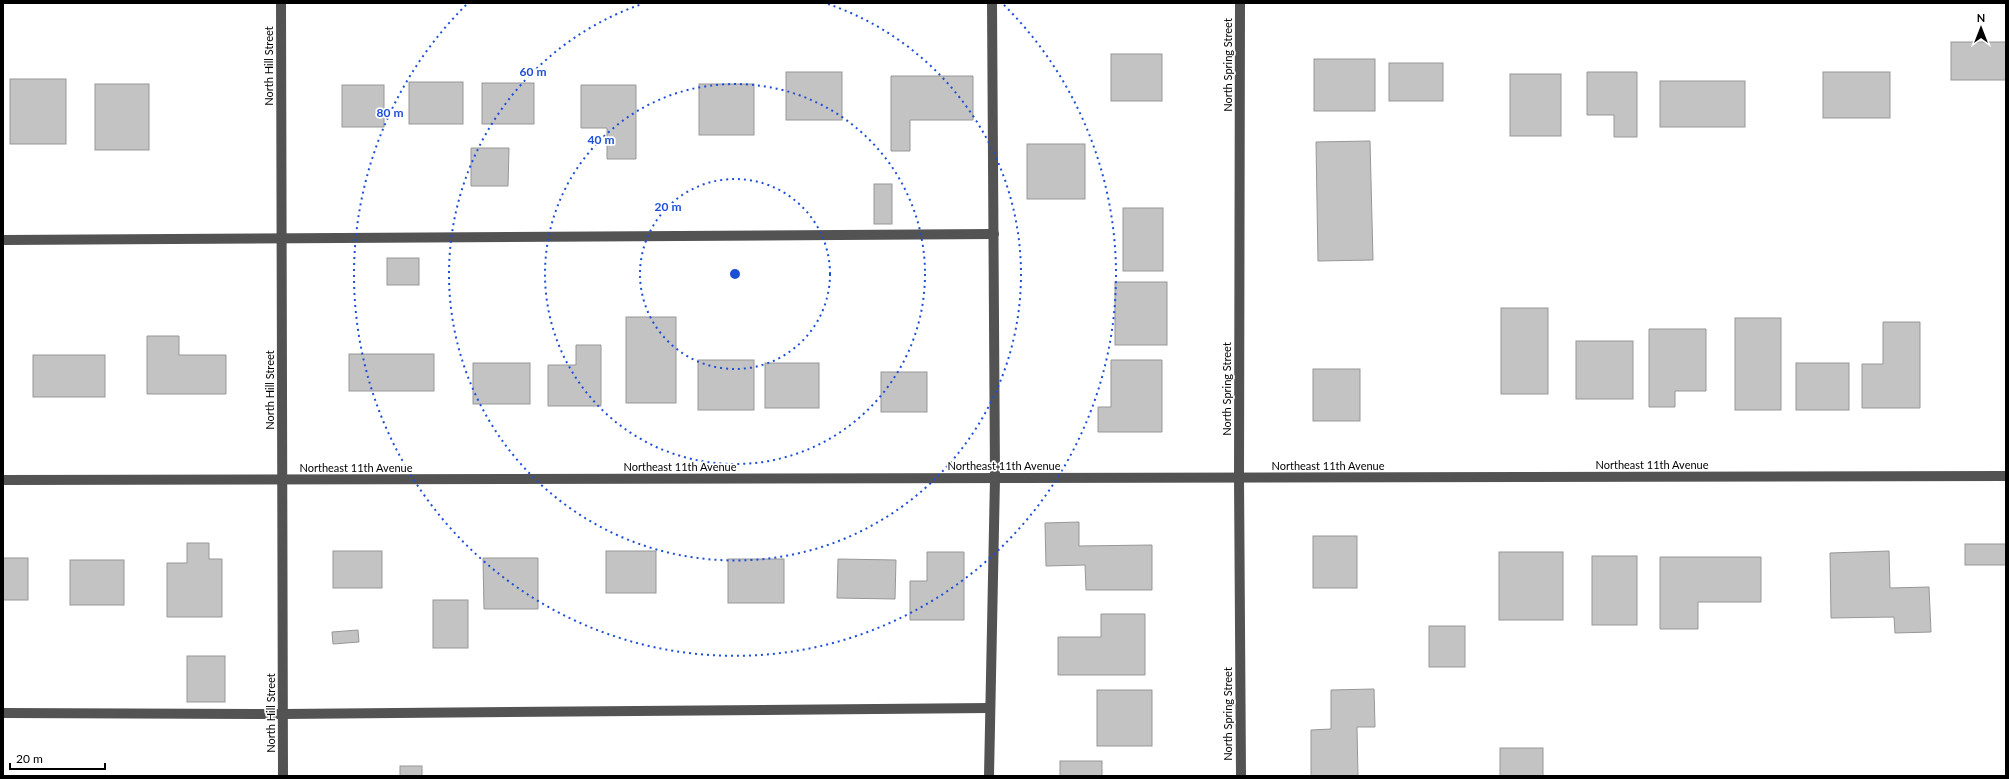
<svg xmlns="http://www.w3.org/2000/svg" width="2009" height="779" viewBox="0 0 2009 779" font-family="Lato,sans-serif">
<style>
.building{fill:#c3c3c3;stroke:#979797}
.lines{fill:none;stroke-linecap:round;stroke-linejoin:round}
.minor{stroke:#535353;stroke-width:10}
.ring{fill:none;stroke:#1d4ed8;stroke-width:2;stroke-dasharray:2 4}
.labels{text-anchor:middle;stroke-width:3.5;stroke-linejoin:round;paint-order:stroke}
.street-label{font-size:11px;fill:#000;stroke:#fff}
.centre{fill:#1d4ed8;stroke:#fff;stroke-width:2}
.ring-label{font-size:12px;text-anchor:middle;font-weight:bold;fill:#1d4ed8;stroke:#fff;stroke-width:3.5;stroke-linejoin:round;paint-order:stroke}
</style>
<rect width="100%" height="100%" fill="#fff"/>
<g class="building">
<rect x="1951" y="42" width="55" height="38"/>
<rect x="1111" y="54" width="51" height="47"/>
<rect x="1314" y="59" width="61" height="52"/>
<rect x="1389" y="63" width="54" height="38"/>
<rect x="786" y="72" width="56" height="48"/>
<path d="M1587,72H1637V137H1614V115H1587Z"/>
<rect x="1823" y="72" width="67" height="46"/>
<rect x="1510" y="74" width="51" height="62"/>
<path d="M891,76H973V120H910V151H891Z"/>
<rect x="10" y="79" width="56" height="65"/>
<rect x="1660" y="81" width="85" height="46"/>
<rect x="409" y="82" width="54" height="42"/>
<rect x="482" y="83" width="52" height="41"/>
<rect x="95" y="84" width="54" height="66"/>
<rect x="699" y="84" width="55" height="51"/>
<rect x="342" y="85" width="42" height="42"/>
<path d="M581,85H636V159H607V128H581Z"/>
<path d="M1370,141L1373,260L1318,261L1316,142Z"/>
<rect x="1027" y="144" width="58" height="55"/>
<path d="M471,148H509L508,186H471Z"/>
<rect x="874" y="184" width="18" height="40"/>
<rect x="1123" y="208" width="40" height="63"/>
<rect x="387" y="258" width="32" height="27"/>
<rect x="1115" y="282" width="52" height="63"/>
<rect x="1501" y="308" width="47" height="86"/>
<rect x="626" y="317" width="50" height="86"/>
<rect x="1735" y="318" width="46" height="92"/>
<path d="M1883,322H1920V408H1862V364H1883Z"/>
<path d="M1649,329H1706V391H1675V407H1649Z"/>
<path d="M147,336H179V355H226V394H147Z"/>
<rect x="1576" y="341" width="57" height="58"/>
<path d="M576,345H601V406H548V365H576Z"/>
<rect x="349" y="354" width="85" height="37"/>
<rect x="33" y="355" width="72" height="42"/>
<rect x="698" y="360" width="56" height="50"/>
<path d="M1111,360H1162V432H1098V407H1111Z"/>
<rect x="473" y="363" width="57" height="41"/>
<rect x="765" y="363" width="54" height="45"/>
<rect x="1796" y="363" width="53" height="47"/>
<rect x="1313" y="369" width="47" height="52"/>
<rect x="881" y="372" width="46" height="40"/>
<path d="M1079,522V546L1152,545V590H1086L1085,565L1046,566L1045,523Z"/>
<rect x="1313" y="536" width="44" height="52"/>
<path d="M187,543H209V559H222V617H167V563H187Z"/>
<rect x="1965" y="544" width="41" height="21"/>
<rect x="333" y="551" width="49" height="37"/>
<rect x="606" y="551" width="50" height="42"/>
<path d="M1889,551L1890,588L1929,587L1931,632L1895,633L1894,617L1831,618L1830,553Z"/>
<path d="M927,552H964V620H910V581H927Z"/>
<rect x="1499" y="552" width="64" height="68"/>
<rect x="1592" y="556" width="45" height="69"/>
<path d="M1660,557H1761V602H1698V629H1660Z"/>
<rect x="3" y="558" width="25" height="42"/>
<path d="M483,558H538V609H484Z"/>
<rect x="728" y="559" width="56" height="44"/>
<path d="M838,559L896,560L895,599L837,598Z"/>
<rect x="70" y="560" width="54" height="45"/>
<rect x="433" y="600" width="35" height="48"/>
<path d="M1101,614H1145V675H1058V637H1101Z"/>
<rect x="1429" y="626" width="36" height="41"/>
<path d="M358,630L359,642L333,644L332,632Z"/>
<rect x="187" y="656" width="38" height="46"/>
<path d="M1374,689L1375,727H1357L1358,776H1311V730L1331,729V690Z"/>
<rect x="1097" y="690" width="55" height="56"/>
<rect x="1500" y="748" width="43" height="28"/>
<rect x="1060" y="761" width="42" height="15"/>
<rect x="400" y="766" width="22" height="10"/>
</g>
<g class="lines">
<g class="minor">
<path d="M281,3L283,776"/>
<path d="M1240,3L1239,478L1241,776"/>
<path d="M3,240L994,234"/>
<path d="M3,480L2006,476"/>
<path d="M3,713L283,714L990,708"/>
<path d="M989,776L995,478L992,3"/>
</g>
</g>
<g class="ring">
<circle cx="735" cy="274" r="95"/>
<circle cx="735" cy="274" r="190"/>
<path d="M828 4A286 286 0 1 1 642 4"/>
<path d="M1004 5A381 381 0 1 1 466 5"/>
</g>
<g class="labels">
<g class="street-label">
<text transform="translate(1228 65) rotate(-90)" y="4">North Spring Street</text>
<text transform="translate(269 66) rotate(-90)" y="4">North Hill Street</text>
<text transform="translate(1227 389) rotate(-90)" y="4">North Spring Street</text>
<text transform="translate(270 390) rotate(-90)" y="4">North Hill Street</text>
<text x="1652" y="469">Northeast 11th Avenue</text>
<text x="1004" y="470">Northeast 11th Avenue</text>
<text x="1328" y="470">Northeast 11th Avenue</text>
<text x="680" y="471">Northeast 11th Avenue</text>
<text x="356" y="472">Northeast 11th Avenue</text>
<text transform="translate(271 713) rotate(-90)" y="4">North Hill Street</text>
<text transform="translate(1228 714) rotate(-90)" y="4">North Spring Street</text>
</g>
</g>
<circle cx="735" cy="274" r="6" class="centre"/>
<g class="ring-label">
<text x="533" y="76">60 m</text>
<text x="390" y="117">80 m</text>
<text x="601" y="144">40 m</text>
<text x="668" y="211">20 m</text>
</g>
<rect width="2009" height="779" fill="none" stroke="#000000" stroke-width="8"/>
<g transform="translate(1981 28)" stroke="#ffffff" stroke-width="3" paint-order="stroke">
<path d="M0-3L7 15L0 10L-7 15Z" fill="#000000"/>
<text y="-6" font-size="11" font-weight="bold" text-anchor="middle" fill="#000000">N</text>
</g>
<path d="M10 763v6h95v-6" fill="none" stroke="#000000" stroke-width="2"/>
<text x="16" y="763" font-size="12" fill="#000000" stroke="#ffffff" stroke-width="3" paint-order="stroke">20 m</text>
</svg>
